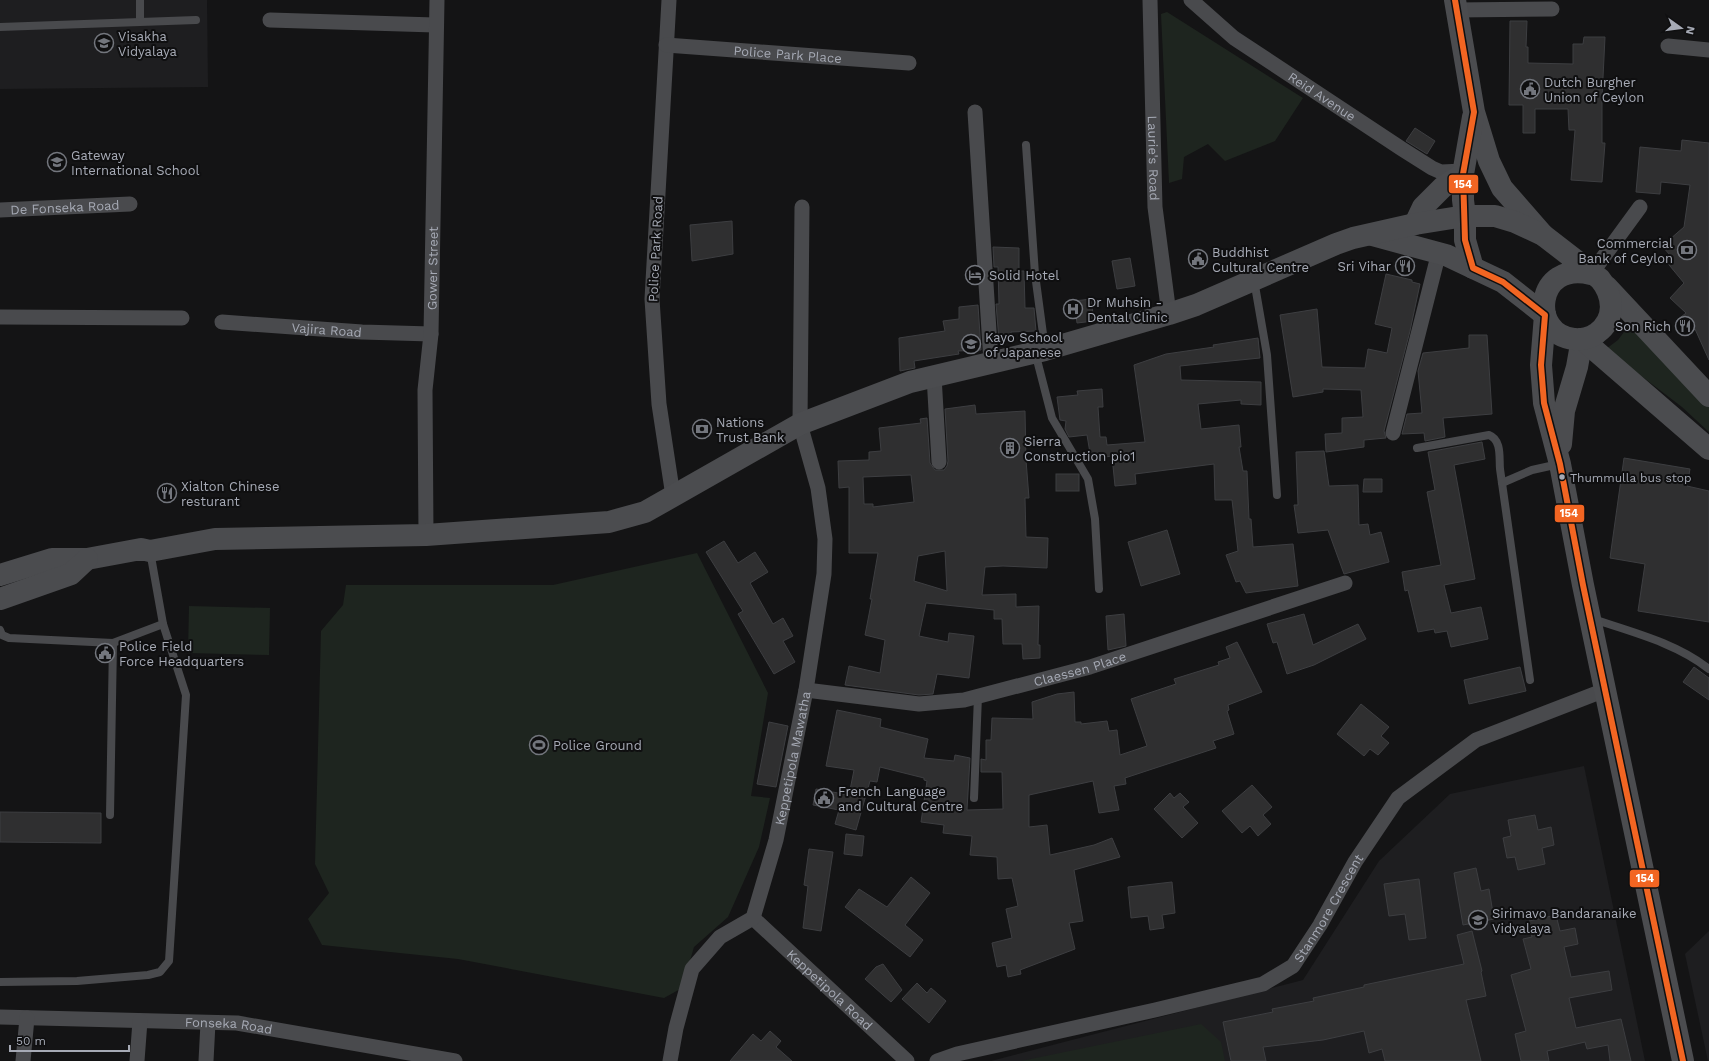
<svg xmlns="http://www.w3.org/2000/svg" width="1709" height="1061" viewBox="0 0 1709 1061" font-family="'Work Sans',sans-serif">
<style>
.built{fill:#1e1e20}
.green{fill:#1e251f}
.building{fill:#2f2f30;stroke:#3d3e41;fill-rule:evenodd}
.lines{fill:none;stroke-linecap:round;stroke-linejoin:round}
.service{stroke:#494a4d;stroke-width:8}
.minor{stroke:#494a4d;stroke-width:15}
.primary{stroke:#4b4c4f;stroke-width:22}
.trunk{stroke:#4b4c4f;stroke-width:22}
.bus-1-casing{stroke:#0f0f10;stroke-width:9}
.bus-1{stroke:#f26522;stroke-width:6}
.bus-dot{fill:#a6aab5;stroke:#0f0f10;stroke-width:1.5}
.labels{text-anchor:middle;stroke-width:4;stroke-linejoin:round;paint-order:stroke}
.bus-label{font-size:12px;fill:#a6aab5;stroke:#0f0f10;text-anchor:start}
.poi-label{font-size:13px;fill:#a6aab5;stroke:#0f0f10;text-anchor:start}
.street-label{font-size:13px;fill:#a6aab5;stroke:#0f0f10}
.line-badge{stroke:#0f0f10;stroke-width:1.5}
.badge-label{font-size:11px;text-anchor:middle;font-weight:bold;fill:#fff}
</style>
<rect width="100%" height="100%" fill="#141415"/>
<g class="built">
<path d="M0,0H207L208,87L0,89Z"/>
<path d="M1584,766L1645,1061H991L1303,980L1379,861L1450,794Z"/>
<path d="M1709,931V1061H1708L1685,954Z"/>
</g>
<g class="green">
<path d="M1167,12L1303,98L1275,141L1225,161L1208,144L1184,157L1182,179L1169,183L1161,14Z"/>
<path d="M1630,324L1709,402V432L1682,407L1606,349L1618,340Z"/>
<path d="M697,553L768,693L751,796L770,798L759,847L728,917L694,947L682,988L664,998L458,959L322,945L308,919L329,893L315,864L321,631L343,605L346,585H553Z"/>
<path d="M189,606L270,608L269,655L188,653Z"/>
<path d="M1201,1024L1221,1042L1225,1061H1021Z"/>
</g>
<g class="building">
<path d="M1510,21H1527L1526,47H1528V63L1573,64V44H1583L1584,37H1605L1602,98V143H1605L1602,182L1571,180L1575,130H1569L1568,109H1535V133H1523V105H1509Z"/>
<path d="M1415,128L1435,141L1427,154L1406,141Z"/>
<path d="M1682,140L1709,143V360L1695,329L1688,335L1676,321L1686,313L1670,298L1684,283L1665,260L1670,255L1662,246L1684,227L1690,185L1661,182L1660,194L1636,192L1640,147L1681,151Z"/>
<path d="M732,221L733,254L692,261L690,225Z"/>
<path d="M993,247L1019,248V271H1024L1025,308H1034L1036,331L1011,332V340H999L996,304H999L998,267H994Z"/>
<path d="M1130,258L1135,286L1117,289L1112,261Z"/>
<path d="M1386,274L1412,280V282L1420,284L1410,331L1384,431L1386,438L1364,440V447L1326,452L1325,434L1342,433V418L1363,417L1361,390L1323,389V392L1293,397L1280,315L1317,309L1322,367L1365,368L1368,349L1387,353L1392,328L1375,324Z"/>
<path d="M1091,299L1094,321L1077,323L1074,301Z"/>
<path d="M978,305L981,350L958,351L959,354L914,361L915,368L900,371L899,338L945,331L943,321L959,319V307Z"/>
<path d="M1469,335H1487L1492,414L1443,418L1445,437L1425,441L1424,433L1402,434L1407,414L1422,413L1418,371L1423,353L1469,348Z"/>
<path d="M1258,338L1260,358L1180,366L1181,380L1261,382V405L1241,404V400L1198,404L1201,429L1239,425L1241,447H1239L1243,471H1247L1249,519H1251L1253,547L1293,544L1298,586L1246,593L1240,581L1236,582L1226,555L1238,551L1232,500H1215L1214,464L1135,474L1136,484L1115,486L1112,456L1091,459L1087,435L1069,437L1065,429L1066,421L1060,420L1057,397L1078,395L1077,391L1102,389L1103,407H1098L1100,437H1106L1107,445L1145,442L1134,365L1166,354L1214,347L1213,345Z"/>
<path d="M975,405L976,414L1025,411L1026,460L1029,498H1025L1026,537L1048,538L1047,568L1003,566L985,567L982,595L1016,594V607L1039,606L1038,645H1040V658L1023,659L1022,644H1003L1002,619H994V610L926,603L919,636L948,642L949,633L974,636L969,678L937,674L933,694L919,695L845,685L849,666L880,673L885,640L865,635L872,599H870L878,553H849V487L839,488L838,461L869,460V452L881,451L879,428L921,423L920,419L927,418L930,463L935,470H944L947,466L948,461L945,409ZM911,475L914,502L873,507V504H864L863,477ZM945,551L947,591L914,581L918,556Z"/>
<path d="M1482,442L1485,459L1454,465L1475,579L1444,585L1451,613L1481,607L1488,639L1451,647L1447,631L1435,633L1434,629L1418,632L1408,590L1405,591L1402,572L1441,565L1427,492L1435,490L1428,452Z"/>
<path d="M1324,451L1329,486L1358,485L1359,525L1368,524L1370,535L1381,532L1389,562L1344,574L1328,530L1298,533L1294,505H1298L1296,452Z"/>
<path d="M1624,458L1690,469L1687,486L1709,491V622L1638,611L1645,564L1610,558Z"/>
<rect x="1056" y="474" width="23" height="17"/>
<path d="M1364,479H1382V492H1363Z"/>
<path d="M1167,530L1180,574L1141,586L1128,542Z"/>
<path d="M724,541L738,563L755,552L768,572L750,583L773,624L783,618L793,636L783,641L795,662L774,674L738,614L743,611L706,552Z"/>
<path d="M1124,614L1126,646L1108,650L1106,616Z"/>
<path d="M1304,614L1313,645L1358,624L1366,639L1314,665L1287,674L1277,642L1273,643L1267,624Z"/>
<path d="M1237,642L1262,692L1228,705L1229,710L1227,711L1234,734L1213,741L1216,748L1125,778L1126,784L1114,786L1119,810L1099,813L1093,781L1029,795V827L1047,825L1050,855L1094,845L1112,838L1120,857L1074,870L1083,921L1069,923L1075,949L1020,970L1021,974L1008,977L1006,965L997,967L992,943L1012,938L1006,909L1018,906L1012,878L998,879L997,857L970,855L972,836L943,833L944,825L921,822L927,781L924,780V778L880,767L877,782L870,781L856,830L835,824L839,810L813,805L816,789L849,795L854,770L826,766L837,710L881,719L880,727L928,739L924,758L954,761L955,755L970,758L967,810L1003,809L1002,772H981V759L986,760V740H991L992,718L1033,719L1032,702L1057,694L1074,692L1075,722H1081V724L1107,721L1109,731L1117,730L1120,755L1147,746L1131,699L1176,684L1174,679L1219,665L1218,662L1230,658L1226,647Z"/>
<path d="M1520,667L1526,691L1469,704L1464,680Z"/>
<path d="M1694,667L1709,678V700L1683,682Z"/>
<path d="M1361,704L1389,727L1381,736L1389,743L1378,755L1370,749L1364,756L1337,734Z"/>
<path d="M769,722L788,726L776,787L757,784Z"/>
<path d="M1252,785L1272,807L1263,815L1271,824L1258,836L1250,826L1242,833L1222,811Z"/>
<path d="M1170,793L1174,798L1180,793L1189,802L1183,807L1198,823L1182,838L1154,809Z"/>
<path d="M0,812L101,813V843L0,842Z"/>
<path d="M1535,815L1538,830L1551,827L1554,845L1542,848L1545,864L1518,870L1515,857L1507,858L1503,838L1511,836L1508,820Z"/>
<path d="M846,834L864,836L862,856L844,854Z"/>
<path d="M809,849L833,852L821,931L803,928L808,886L804,885Z"/>
<path d="M1476,868L1481,891L1489,889L1494,919L1463,925L1454,873Z"/>
<path d="M911,877L930,893L905,925L923,940L910,957L845,907L859,889L887,907Z"/>
<path d="M1419,879L1426,938L1409,940L1405,914L1389,916L1384,884Z"/>
<path d="M1172,882L1175,913L1162,915L1164,928L1150,930L1148,916L1131,918L1128,887Z"/>
<path d="M1556,915L1560,931L1575,928L1578,944L1564,947L1571,977L1609,971L1612,990L1569,998L1576,1028L1621,1019L1631,1061H1610L1608,1045L1587,1049L1585,1042L1547,1051L1549,1061H1521L1515,1034L1526,1031L1511,975L1531,969L1523,939L1532,937L1529,921Z"/>
<path d="M1472,931L1482,971L1481,972L1486,996L1466,1000L1481,1061H1385L1382,1049L1369,1053L1364,1031L1323,1040L1263,1047L1266,1061H1231L1223,1022L1273,1012L1272,1009L1314,1001L1313,998L1364,987V985L1464,964L1457,935Z"/>
<path d="M883,964L902,990L891,1002L865,979L876,967Z"/>
<path d="M917,983L927,993L931,988L946,1001L929,1023L902,999Z"/>
<path d="M770,1031L781,1041L776,1047L792,1061H730L753,1034L761,1041Z"/>
</g>
<g class="lines">
<g class="service">
<path d="M140,21V0"/>
<path d="M0,27L196,20"/>
<path d="M1026,145L1035,274L1045,349"/>
<path d="M1254,280L1267,355L1277,495"/>
<path d="M1035,352L1052,418L1088,479L1095,519L1099,589"/>
<path d="M1417,448L1489,435C1502,440 1499,458 1500,469L1530,680"/>
<path d="M1502,483L1532,470L1559,464"/>
<path d="M1593,619C1632,632 1676,643 1709,669"/>
<path d="M0,630L2,635L9,638L113,643L163,624"/>
<path d="M974,798L978,696"/>
<path d="M110,815L113,643"/>
<path d="M0,982L77,981L148,975L160,972L169,961L186,695L163,624L150,551"/>
</g>
<g class="minor">
<path d="M669,0L652,299L659,404L673,496"/>
<path id="s1" d="M1150,0L1155,207L1169,314"/>
<path id="s2" d="M1191,0L1234,38L1402,149L1432,168L1441,172L1464,171"/>
<path d="M1456,10L1552,9"/>
<path d="M270,20L435,25"/>
<path id="s3" d="M666,45L909,63"/>
<path d="M1668,46L1709,50"/>
<path d="M975,112L991,362"/>
<path id="s4" d="M0,210L130,204"/>
<path d="M1591,274L1640,207"/>
<path d="M0,317L182,318"/>
<path id="s5" d="M222,322L362,332L431,334"/>
<path d="M934,376L939,462"/>
<path d="M1393,433L1439,252"/>
<path id="s6" d="M426,535L425,390L431,334L437,0"/>
<path id="s7" d="M806,690L919,704L964,700L1090,667L1345,583"/>
<path id="s8" d="M753,918L907,1061"/>
<path id="s9" d="M0,1017L237,1023L455,1061"/>
<path d="M23,1061L27,1018"/>
<path d="M137,1061L140,1021"/>
<path d="M206,1061L208,1023"/>
<path id="s10" d="M670,1061L676,1028L692,969L720,937L753,918L776,840L806,690L824,574L825,539L818,488L800,424L802,207"/>
<path id="s11" d="M937,1061L957,1054L1155,1010L1263,984L1293,966L1320,925L1355,862L1398,798L1476,740L1605,690"/>
</g>
<g class="primary">
<path d="M1455,0L1474,112L1489,161L1502,188L1543,235"/>
<path d="M1473,268L1465,240V216L1463,200V174L1473,117"/>
<path d="M1545,315L1541,365L1544,403L1560,464L1583,585L1683,1061"/>
<path d="M1561,444L1564,411L1577,367L1582,339"/>
</g>
<g class="trunk">
<path d="M1415,224L1423,207L1443,187L1463,174"/>
<path d="M1372,235L1446,255L1503,282L1545,315"/>
<path d="M1607,287L1709,396"/>
<path d="M1582,339L1709,449"/>
<path d="M0,575L52,559H87L141,549L150,551L215,539L426,535L609,522L645,512L800,424L910,382L1045,350L1169,314L1196,305L1336,244L1353,238L1415,224L1465,216H1495L1515,222L1543,235L1600,279C1614,296 1616,319 1597,333C1591,338 1581,340 1574,339C1529,335 1535,260 1591,274"/>
<path d="M0,599L71,574L87,559"/>
</g>
<g class="bus-1-casing">
<path id="bus-1" d="M1455,0L1474,112L1463,174L1465,240L1473,268L1503,282L1545,315L1541,365L1544,403L1560,464L1583,585L1683,1061"/>
</g>
<use href="#bus-1" class="bus-1"/>
</g>
<defs>
<g id="school-ring" transform="scale(1)"><circle r="9.5" fill="#0f0f10" stroke="#73767d" stroke-width="1.5"/><path d="M0-5L7-2L0 1L-7-2ZM-4 1L0 2.5L4 1V4Q0 6-4 4Z" fill="#73767d"/></g>
<g id="civic-ring" transform="scale(1)"><circle r="9.5" fill="#0f0f10" stroke="#73767d" stroke-width="1.5"/><path d="M-.6-6.5H3V-4.5H.6V-3L4-1V1h2V6H-6V1h2V-1L-.6-3ZM-1.2 2.5V6h2.4V2.5Z" fill="#73767d"/></g>
<g id="bank-ring" transform="scale(1)"><circle r="9.5" fill="#0f0f10" stroke="#73767d" stroke-width="1.5"/><path d="M-6-4H6V4H-6ZM0-2.3a2.3 2.3 0 1 0 0 4.6a2.3 2.3 0 1 0 0-4.6Z" fill="#73767d"/></g>
<g id="restaurant-ring" transform="scale(1)"><circle r="9.5" fill="#0f0f10" stroke="#73767d" stroke-width="1.5"/><path d="M-5-6h1v4h1v-4h1v4h1v-4h1v5L-1.5 .5V6h-2V.5L-5-1ZM5-6V6H3V1.5H1.5Q1.5-4 5-6Z" fill="#73767d"/></g>
<g id="hotel-ring" transform="scale(1)"><circle r="9.5" fill="#0f0f10" stroke="#73767d" stroke-width="1.5"/><path d="M-6-4.5h1.5V1H6V5H4.5V3h-9V5H-6ZM-4 0a1.8 1.8 0 1 1 3.6 0ZM.5 0V-2.5h3Q6-2.5 6 0Z" fill="#73767d"/></g>
<g id="hospital-ring" transform="scale(1)"><circle r="9.5" fill="#0f0f10" stroke="#73767d" stroke-width="1.5"/><path d="M-5-5h3v3.5h4V-5h3V5h-3V1.5h-4V5h-3Z" fill="#73767d"/></g>
<g id="building-ring" transform="scale(1)"><circle r="9.5" fill="#0f0f10" stroke="#73767d" stroke-width="1.5"/><path d="M-4-6H4V6H1V3H-1V6H-4ZM-2.5-4.3h1.7v1.8h-1.7ZM.8-4.3h1.7v1.8H.8ZM-2.5-1h1.7V.8h-1.7ZM.8-1h1.7V.8H.8Z" fill="#73767d"/></g>
<g id="stadium-ring" transform="scale(1)"><circle r="9.5" fill="#0f0f10" stroke="#73767d" stroke-width="1.5"/><path d="M0-5a6.5 5 0 1 0 0 10a6.5 5 0 1 0 0-10ZM-3.5-1.8h7v3.6h-7Z" fill="#73767d"/></g>
</defs>
<g fill-rule="evenodd">
<use href="#school-ring" x="104" y="43"/>
<use href="#civic-ring" x="1530" y="89"/>
<use href="#school-ring" x="57" y="162"/>
<use href="#bank-ring" x="1687" y="250"/>
<use href="#civic-ring" x="1198" y="259"/>
<use href="#restaurant-ring" x="1405" y="266"/>
<use href="#hotel-ring" x="975" y="275"/>
<use href="#hospital-ring" x="1073" y="309"/>
<use href="#restaurant-ring" x="1685" y="326"/>
<use href="#school-ring" x="971" y="344"/>
<use href="#bank-ring" x="702" y="429"/>
<use href="#building-ring" x="1010" y="448"/>
<use href="#restaurant-ring" x="167" y="493"/>
<use href="#civic-ring" x="105" y="653"/>
<use href="#stadium-ring" x="539" y="745"/>
<use href="#civic-ring" x="824" y="798"/>
<use href="#school-ring" x="1478" y="920"/>
</g>
<circle class="bus-dot" cx="1562" cy="477" r="3.5"/>
<g class="labels">
<g class="bus-label">
<text x="1570" y="482">Thummulla bus stop</text>
</g>
<g class="poi-label">
<text x="118" y="41">Visakha<tspan x="118" dy="15">Vidyalaya</tspan></text>
<text x="1544" y="87">Dutch Burgher<tspan x="1544" dy="15">Union of Ceylon</tspan></text>
<text x="71" y="160">Gateway<tspan x="71" dy="15">International School</tspan></text>
<text x="1673" y="248" text-anchor="end">Commercial<tspan x="1673" dy="15">Bank of Ceylon</tspan></text>
<text x="1212" y="257">Buddhist<tspan x="1212" dy="15">Cultural Centre</tspan></text>
<text x="1391" y="271" text-anchor="end">Sri Vihar</text>
<text x="989" y="280">Solid Hotel</text>
<text x="1087" y="307">Dr Muhsin -<tspan x="1087" dy="15">Dental Clinic</tspan></text>
<text x="1671" y="331" text-anchor="end">Son Rich</text>
<text x="985" y="342">Kayo School<tspan x="985" dy="15">of Japanese</tspan></text>
<text x="716" y="427">Nations<tspan x="716" dy="15">Trust Bank</tspan></text>
<text x="1024" y="446">Sierra<tspan x="1024" dy="15">Construction pio1</tspan></text>
<text x="181" y="491">Xialton Chinese<tspan x="181" dy="15">resturant</tspan></text>
<text x="119" y="651">Police Field<tspan x="119" dy="15">Force Headquarters</tspan></text>
<text x="553" y="750">Police Ground</text>
<text x="838" y="796">French Language<tspan x="838" dy="15">and Cultural Centre</tspan></text>
<text x="1492" y="918">Sirimavo Bandaranaike<tspan x="1492" dy="15">Vidyalaya</tspan></text>
</g>
<g class="street-label">
<text dy="5" stroke="none"><textPath href="#s3" startOffset="122">Police Park Place</textPath></text>
<text dy="5" stroke="none"><textPath href="#s2" startOffset="163">Reid Avenue</textPath></text>
<text dy="5" stroke="none"><textPath href="#s1" startOffset="158">Laurie's Road</textPath></text>
<text dy="5" stroke="none"><textPath href="#s4" startOffset="65">De Fonseka Road</textPath></text>
<text transform="translate(655 249) rotate(-87)" y="5">Police Park Road</text>
<text dy="5" stroke="none"><textPath href="#s6" startOffset="267">Gower Street</textPath></text>
<text dy="5" stroke="none"><textPath href="#s5" startOffset="105">Vajira Road</textPath></text>
<text dy="5" stroke="none"><textPath href="#s7" startOffset="279">Claessen Place</textPath></text>
<text dy="5" stroke="none"><textPath href="#s10" startOffset="340">Keppetipola Mawatha</textPath></text>
<text dy="5" stroke="none"><textPath href="#s11" startOffset="438">Stanmore Crescent</textPath></text>
<text dy="5" stroke="none"><textPath href="#s8" startOffset="105">Keppetipola Road</textPath></text>
<text dy="5" stroke="none"><textPath href="#s9" startOffset="229">Fonseka Road</textPath></text>
</g>
</g>
<g class="line-badge">
<rect x="1448" y="174" width="31" height="20" rx="4" fill="#f26522"/>
<rect x="1554" y="504" width="31" height="19" rx="4" fill="#f26522"/>
<rect x="1629" y="869" width="31" height="19" rx="4" fill="#f26522"/>
</g>
<g class="badge-label">
<text x="1463" y="188">154</text>
<text x="1569" y="517">154</text>
<text x="1645" y="882">154</text>
</g>
<g transform="translate(1681 28) rotate(104)" stroke="#0f0f10" stroke-width="3" paint-order="stroke">
<path d="M0-3L7 15L0 10L-7 15Z" fill="#a6aab5"/>
<text y="-6" font-size="11" font-weight="bold" text-anchor="middle" fill="#a6aab5">N</text>
</g>
<path d="M10 1045v6h119v-6" fill="none" stroke="#a6aab5" stroke-width="2"/>
<text x="16" y="1045" font-size="12" fill="#a6aab5" stroke="#0f0f10" stroke-width="3" paint-order="stroke">50 m</text>
</svg>
